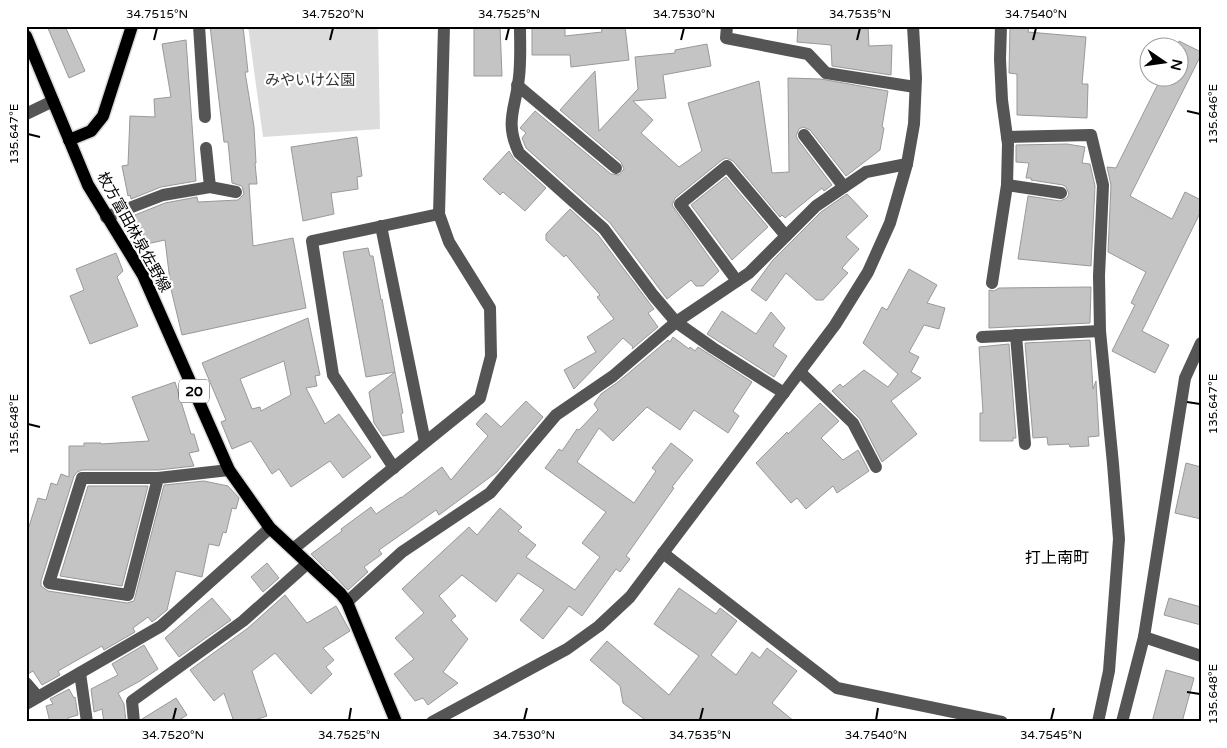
<svg xmlns="http://www.w3.org/2000/svg" width="1227" height="748" viewBox="0 0 1227 748" font-family="'Varela Round','Noto Sans JP',sans-serif">
<style>
.green{fill:#dcdcdc}
.building{fill:#c4c4c4;stroke:#999;fill-rule:evenodd}
.lines{fill:none;stroke-linecap:round;stroke-linejoin:round}
.major-casing{stroke:#dbdbdb;stroke-width:15}
.minor{stroke:#555;stroke-width:12}
.major{stroke:#000;stroke-width:12}
.ticks{fill:none;stroke:#000;stroke-width:2}
.labels{text-anchor:middle;stroke-width:4.5;stroke-linejoin:round;paint-order:stroke}
.shield{fill:#fff;stroke:#4c4c4c;stroke-width:1}
.shield-label{font-size:14px;font-weight:bold;fill:#000}
.park-label{font-size:15px;fill:#333;stroke:#fff}
.street-label{font-size:15px;fill:#000;stroke:#fff}
.neighbourhood-label{font-size:16px;fill:#000;stroke:#fff}
.neatline{fill:none;stroke:#000;stroke-width:2}
.ticks-label{font-size:12px;text-anchor:middle;fill:#000}
</style>
<rect width="100%" height="100%" fill="#fff"/>
<path class="green" d="M248,26H378L380,129L263,137Z"/>
<g class="building">
<path d="M47,26H65L85,71L69,78Z"/>
<path d="M210,26H243L248,72H245L254,127L256,163H255L257,184H249L253,246L293,238L306,308L182,335L171,289L165,240L142,245L135,215L165,203L197,197L198,202L238,200L244,194L242,186L232,183L228,142H224Z"/>
<path d="M474,26H500L502,76H474Z"/>
<path d="M532,26H565V36L602,32L601,26H625L629,60L571,67L570,55H532Z"/>
<path d="M798,26H868L869,46L892,45L891,75L832,66L831,45L797,42Z"/>
<path d="M1010,26H1029L1028,32L1086,37L1082,84H1088L1087,118L1017,115V74L1009,73Z"/>
<path d="M186,40L196,181L161,187L131,199L130,195L128,196L122,166L128,165L130,116L155,117L154,99L171,97L162,44Z"/>
<path d="M1179,41L1201,52V55L1130,196L1172,219L1185,192L1201,200V211L1142,331L1169,345L1155,373L1112,351L1135,305L1131,303L1146,272L1108,252L1111,185L1107,167L1116,168L1161,78H1180V48H1176Z"/>
<path d="M707,44L711,66L663,75L666,98L633,101L653,120L641,133L679,167L702,151L688,103L759,81L772,173L789,172L788,78L821,79L888,91L882,127L884,128L880,150L846,176L810,130L803,127L799,129L796,136L798,140L832,185L824,191L822,188L785,218L782,215L780,217L733,161L726,158L722,160L675,198L672,205L719,271L703,286H696L691,280L667,299L610,223L526,148L522,138L526,133L520,128L535,111L611,174L619,175L624,169L621,162L560,110L595,71L599,131L638,89L635,57L675,53V50Z"/>
<path d="M357,137L362,176L357,177L358,189L331,193L334,214L303,221L291,147Z"/>
<path d="M1067,144L1085,147L1082,163L1090,164L1095,186L1091,266L1018,259L1028,196L1060,201L1067,198L1069,194L1066,187L1063,185L1031,180V178H1026L1029,163L1016,162V145Z"/>
<path d="M509,151L514,159L546,188L525,211L503,192L500,195L483,179Z"/>
<path d="M726,177L768,227L732,260L691,205Z"/>
<path d="M847,194L868,216L846,237L859,249L842,268L848,273L823,300H816L786,273L766,301L751,290L772,261L821,212Z"/>
<path d="M570,209L598,235L654,309L648,313L658,327L632,349L633,347L623,338L574,389L564,370L596,352L587,337L614,319L597,297L600,295L566,255L564,257L546,240V234Z"/>
<path d="M368,248L370,256H373L381,300L382,299L395,372L366,377L343,252Z"/>
<path d="M116,253L123,271L117,277L138,326L90,344L70,296L84,290L76,269Z"/>
<path d="M909,269L937,285L927,303L945,308L939,329L924,325L909,352L919,357L911,372L921,378L891,401L917,434L882,462L860,419L832,391L840,384L843,387L864,370L888,387L898,374L863,343L882,307L887,310Z"/>
<path d="M1091,287L1090,323L989,328V290L994,291L999,288Z"/>
<path d="M722,311L756,334L771,312L785,328L773,346L787,356L774,377L707,334Z"/>
<path d="M308,318L320,375L315,376L317,386L306,388L325,424L339,414L371,457L343,478L330,461L291,487L279,469L272,474L251,441L232,449L221,422L226,420L202,363ZM284,361L291,395L261,411L260,407L252,409L240,379Z"/>
<path d="M673,337L689,349L690,347L695,351L698,347L752,382L733,411L739,416L728,433L694,410L680,430L647,407L613,441L599,428L577,462L634,503L656,471L652,468L671,443L693,460L672,487L674,488L626,556L630,559L620,572L616,569L582,616L569,606L543,639L520,620L544,590L518,573L496,602L462,575L439,596L456,616L451,620L468,639L443,672L458,683L428,705L423,698L415,701L394,674L414,659L395,638L424,613L402,589L469,527L477,535L500,508L522,527L518,531L536,545L526,557L575,590L600,557L582,543L606,512L545,468L559,449L562,451L577,429L579,430L598,410L594,404L601,394L618,382L668,340L670,342Z"/>
<path d="M1090,340L1093,389L1096,381L1099,436L1088,437L1089,446L1070,447L1069,444L1048,445L1047,437L1033,438L1025,343Z"/>
<path d="M1009,344L1016,438H1013V441H980V413H983L979,347Z"/>
<path d="M395,372L403,413L401,414L404,432L383,436L374,423L369,392Z"/>
<path d="M175,382L191,434H194L199,451L189,453L194,466L158,470H82L77,472L74,476L41,581V586L48,591L127,603L134,601L164,485L204,481L228,486L239,498L236,509L232,508L226,533L223,532L219,546L209,544L202,577L176,571L167,610L156,619L152,622L148,617L133,628L135,632L104,650L102,646L58,671L60,675L42,685L33,671L26,675V536L38,498L46,500L51,483L57,485L61,474L69,477V446H84V443H101V444L149,441L132,397Z"/>
<path d="M526,401L543,417L497,472L439,515L436,510L379,550L382,554L364,567L368,572L348,590L329,570L328,571L311,554L342,531L341,529L371,507L376,514L401,497V498L442,467L451,480L488,436L476,424L486,413L501,427Z"/>
<path d="M820,403L839,421L821,438L843,460L858,450L869,471L837,493L833,486L806,509L797,498L791,503L756,463L787,432L788,434Z"/>
<path d="M1186,463L1201,467V519L1175,513Z"/>
<path d="M88,486H148L122,586L60,576Z"/>
<path d="M267,563L279,578L263,592L251,577Z"/>
<path d="M679,588L716,614L720,608L737,621L711,655L736,675L752,652L760,658L767,648L797,671L772,703L795,722H648L623,703L620,686L590,660L607,641L669,695L699,656L654,624Z"/>
<path d="M285,595L307,623L336,606L350,631L323,648L334,660L326,667L332,674L311,694L275,653L252,671L267,716L249,722H234L224,693L214,701L190,670L248,628Z"/>
<path d="M212,598L231,620L179,657L165,638Z"/>
<path d="M1169,598L1201,607V625L1164,615Z"/>
<path d="M144,645L158,669L140,681L118,693L124,704L126,722H104L102,709L94,712L91,689L118,675L112,664Z"/>
<path d="M1166,670L1194,678L1182,722H1152Z"/>
<path d="M69,689L74,698L75,697L78,715L68,718V722H50L46,706L53,704L50,699Z"/>
<path d="M176,698L187,715L176,722H142V719Z"/>
</g>
<g class="lines">
<g class="major-casing">
<g id="major">
<path d="M26,36L88,185L143,275L229,470L270,528L341,594L347,602L396,722"/>
<path d="M69,140L91,131L103,116L132,26"/>
</g>
</g>
<g class="minor">
<path d="M199,26L205,117"/>
<path d="M520,26C520,43 521,60 519,77C516,108 504,121 519,153L604,229L653,295L676,322L713,348L784,393"/>
<path d="M727,26L726,38L808,54L826,73L915,87"/>
<path d="M517,85L616,168"/>
<path d="M26,114L53,101"/>
<path d="M804,135L844,187"/>
<path d="M1007,137L1091,135L1103,185L1099,276L1100,331L1113,464L1119,539L1109,671L1098,722"/>
<path d="M206,148L210,187"/>
<path d="M1007,185L1061,193"/>
<path d="M106,217L163,195L210,187L236,192"/>
<path d="M381,226L425,442"/>
<path d="M737,281L680,204L727,166L786,236"/>
<path d="M992,283L1007,185L1008,144L1002,100L1000,59L1001,26"/>
<path d="M1016,335L1025,444"/>
<path d="M982,337L1100,331"/>
<path d="M800,372L853,423L876,467"/>
<path d="M394,468L333,375L312,241L439,214"/>
<path d="M158,478L128,595L49,583L82,478H158L229,470"/>
<path d="M293,549L480,398L491,356L490,308L449,242L439,214L444,26"/>
<path d="M663,553L837,688L1002,722"/>
<path d="M347,602L402,552L490,493L556,415L613,376L676,322L749,273L816,206L866,172L907,164"/>
<path d="M1144,637L1201,656"/>
<path d="M80,673L87,722"/>
<path d="M26,683L38,697"/>
<path d="M26,704L161,626L270,528"/>
<path d="M134,722L132,701L243,621L308,563"/>
<path d="M432,722L567,649L599,626L630,597L835,325L868,272L890,223L907,164L914,124L916,78L913,26"/>
<path d="M1122,722L1144,637L1185,378L1201,343"/>
</g>
<use href="#major" class="major"/>
</g>
<path class="ticks" d="M154,40L157,28M330,40L333,28M506,40L509,28M681,40L684,28M857,40L860,28M1033,40L1036,28M1187,111L1200,114M28,134L40,137M1187,402L1200,404M28,424L40,427M1187,692L1200,694M173,720L176,708M349,720L351,708M524,720L527,708M700,720L703,708M876,720L878,708M1051,720L1054,708"/>
<g class="labels">
<rect class="shield" x="179" y="379.5" width="30" height="23" rx="4"/>
<g class="shield-label">
<text x="194" y="396">20</text>
</g>
<g class="park-label">
<text x="310" y="85">みやいけ公園</text>
</g>
<g class="street-label">
<text transform="translate(134 232) rotate(61)" y="5">枚方富田林泉佐野線</text>
</g>
<g class="neighbourhood-label">
<text x="1057" y="563">打上南町</text>
</g>
</g>
<rect width="1227" height="748" fill="none" stroke="#ffffff" stroke-width="55"/>
<g transform="translate(1164 62) rotate(103)"><circle r="24" fill="#ffffff" stroke="#999999"/>
<path d="M0-4L9 19L0 12L-9 19Z" fill="#000000"/>
<text y="-8" font-size="14" font-weight="bold" text-anchor="middle" fill="#000000">N</text>
</g>
<rect x="28" y="28" width="1172" height="692" class="neatline"/>
<g class="ticks-label">
<text x="157" y="18">34.7515°N</text>
<text x="333" y="18">34.7520°N</text>
<text x="509" y="18">34.7525°N</text>
<text x="684" y="18">34.7530°N</text>
<text x="860" y="18">34.7535°N</text>
<text x="1036" y="18">34.7540°N</text>
<text transform="translate(1213 114) rotate(-90)" y="4">135.646°E</text>
<text transform="translate(14 134) rotate(-90)" y="4">135.647°E</text>
<text transform="translate(1213 404) rotate(-90)" y="4">135.647°E</text>
<text transform="translate(14 424) rotate(-90)" y="4">135.648°E</text>
<text transform="translate(1213 694) rotate(-90)" y="4">135.648°E</text>
<text x="173" y="739">34.7520°N</text>
<text x="349" y="739">34.7525°N</text>
<text x="524" y="739">34.7530°N</text>
<text x="700" y="739">34.7535°N</text>
<text x="876" y="739">34.7540°N</text>
<text x="1051" y="739">34.7545°N</text>
</g>
</svg>
